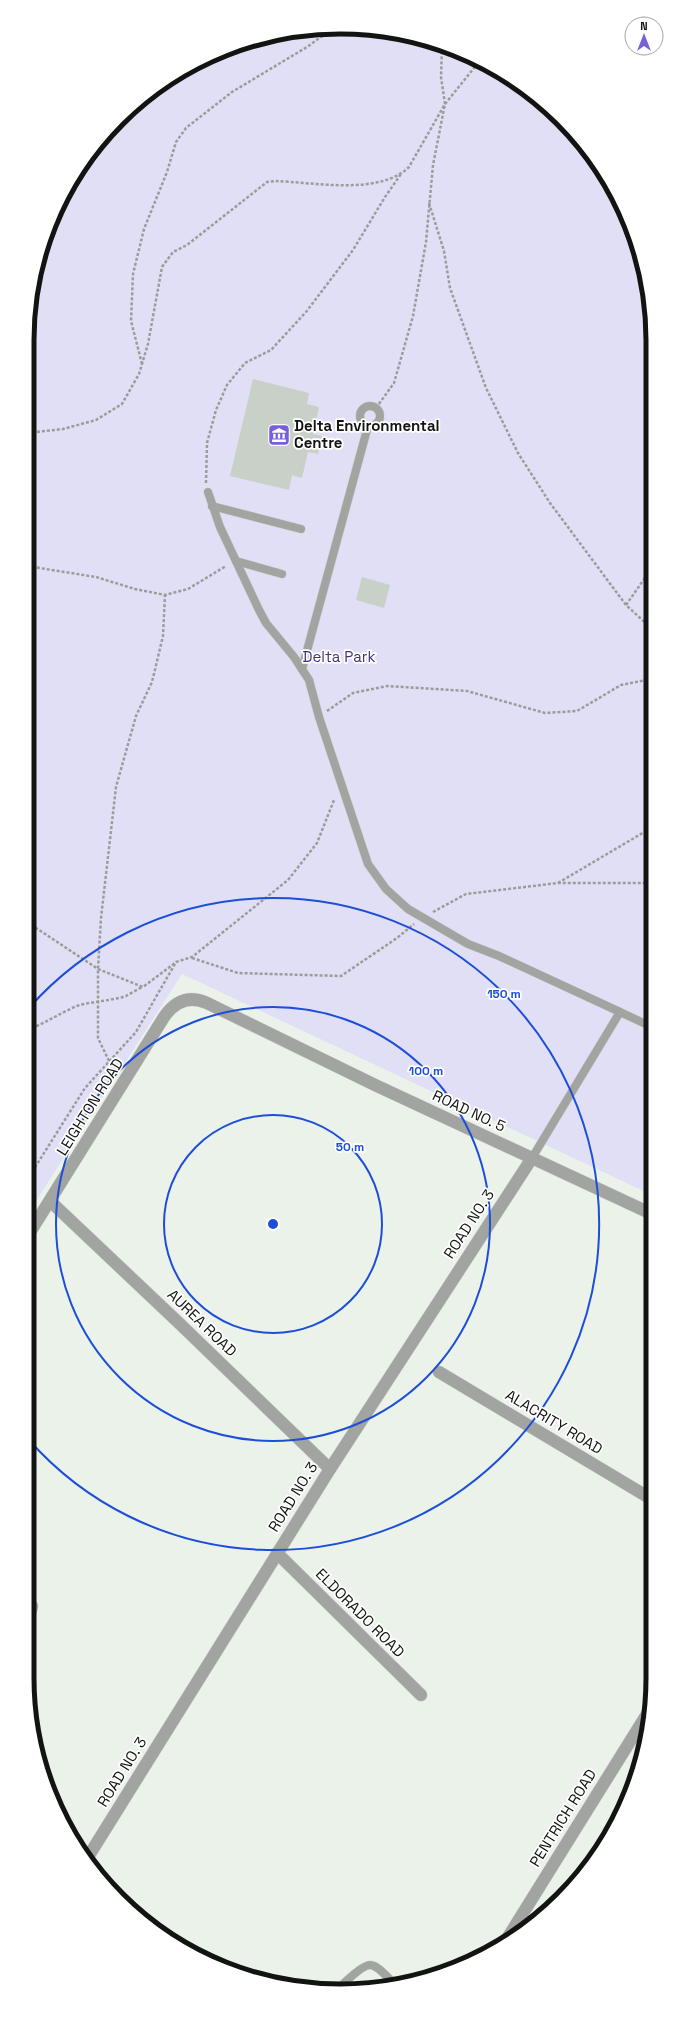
<svg xmlns="http://www.w3.org/2000/svg" width="680" height="2018" viewBox="0 0 680 2018" font-family="'Space Grotesk',sans-serif">
<style>
.green{fill:#e0dff6}
.building{fill:#c9d0c8}
.lines{fill:none;stroke-linecap:round;stroke-linejoin:round}
.service-casing{stroke:#c8cec7;stroke-width:9}
.minor-casing{stroke:#c8cec7;stroke-width:13}
.path{stroke:#999e98;stroke-width:2.5;stroke-dasharray:3 2;stroke-linecap:butt}
.service{stroke:#a1a4a1;stroke-width:8}
.minor{stroke:#a1a4a1;stroke-width:12}
.ring{fill:none;stroke:#1d4ed8;stroke-width:2}
.labels{text-anchor:middle;stroke-width:3.5;stroke-linejoin:round;paint-order:stroke}
.poi-label{font-size:15px;font-weight:bold;fill:#121412;stroke:#fff;text-anchor:start}
.park-label{font-size:15px;fill:#41337b;stroke:#fff}
.street-label{font-size:15px;fill:#121412;stroke:#fff}
.rim{fill:none;stroke:#121412;stroke-width:5}
.centre{fill:#1d4ed8;stroke:#fff;stroke-width:2}
.ring-label{font-size:12px;text-anchor:middle;font-weight:bold;fill:#1d4ed8;stroke:#fff;stroke-width:3.5;stroke-linejoin:round;paint-order:stroke}
</style>
<rect width="100%" height="100%" fill="#ebf2ea"/>
<path class="green" d="M360,28L421,38L514,80L575,134L629,220L650,299L652,1195L182,974L27,1215V340L38,259L59,202L92,150L133,105L183,69L239,44L299,30Z"/>
<g class="building">
<path d="M253,379L309,393L307,404L319,407L313,434L322,436L318,454L308,452L302,478L292,475L289,490L230,476Z"/>
<path d="M362,577L390,585L384,608L356,600Z"/>
</g>
<g class="lines">
<g class="service-casing">
<g id="service">
<circle cx="370" cy="416" r="10"/>
<path d="M208,492L220,527L259,610L266,623L294,657L309,680L319,717L368,864L386,889L408,909L468,944L499,956L620,1012L532,1158"/>
<path d="M212,506L301,529"/>
<path d="M236,561L282,574"/>
<path d="M302,669L368,426"/>
<path d="M620,1012L652,1027"/>
<path d="M337,1990C343,1984 362,1965 370,1965C378,1965 389,1979 395,1985"/>
</g>
</g>
<g class="minor-casing">
<g id="minor">
<path d="M50,1201L180,1324L330,1469"/>
<path d="M27,1237L164,1017C175,1001 189,995 207,1003L375,1085L652,1214"/>
<path d="M439,1372L653,1500"/>
<path d="M277,1553L421,1695"/>
<path d="M27,1625L32,1606"/>
<path d="M88,1857L330,1469L532,1158"/>
<path d="M505,1942L649,1711"/>
</g>
</g>
<g class="path">
<path d="M429,203L444,251L450,288L486,388L518,453L550,503L626,605L651,628"/>
<path d="M142,364L131,321L133,274L144,229L167,172L176,142L186,128L232,92L307,47L332,29"/>
<path d="M376,408L394,383L413,316L426,242L433,165L445,104L441,77L442,47"/>
<path d="M27,433L63,429L96,420L122,404L139,374L148,344L162,267L173,252L187,245L267,182L275,181C313,182 379,196 409,167L445,104L478,63"/>
<path d="M206,483L207,443L216,410L227,385L245,363L271,350L306,312L353,250L385,197L401,174"/>
<path d="M27,566L96,577L135,589L165,595L188,589L226,566"/>
<path d="M626,605L647,575L651,566"/>
<path d="M327,711L353,693L387,686L467,691L545,713L577,711L621,685L651,679"/>
<path d="M558,883L651,828"/>
<path d="M433,912L466,894L558,883H651"/>
<path d="M27,922L98,969L143,987L175,963"/>
<path d="M192,958L238,973L341,976L397,938L414,924"/>
<path d="M27,1030C44,1024 60,1013 77,1006C93,1001 111,1001 126,996C131,993 137,990 142,987"/>
<path d="M109,1061L98,1038V969L101,918L116,787L136,716L152,682L163,636L165,595"/>
<path d="M27,1180L85,1088L136,1032L176,962L192,957L288,880L317,843L334,800"/>
</g>
<use href="#service" class="service"/>
<use href="#minor" class="minor"/>
</g>
<g class="ring">
<circle cx="273" cy="1224" r="109"/>
<circle cx="273" cy="1224" r="217"/>
<path d="M29 1008A326 326 0 1 1 29 1440"/>
</g>
<defs>
<g id="museum-square" transform="scale(1.15)"><rect x="-9" y="-9" width="18" height="18" rx="4" fill="#7860db" stroke="#fff"/><path d="M0-6L6-3V-2H-6V-3ZM-5-1h2V3h-2ZM-1-1h2V3h-2ZM3-1h2V3H3ZM-6 4H6V6H-6Z" fill="#fff"/></g>
</defs>
<g fill-rule="evenodd">
<use href="#museum-square" x="279" y="435"/>
</g>
<g class="labels">
<g class="poi-label">
<text x="294" y="431">Delta Environmental<tspan x="294" dy="17">Centre</tspan></text>
</g>
<g class="park-label">
<text x="339" y="662">Delta Park</text>
</g>
<g class="street-label">
<text transform="translate(90 1107) rotate(-58)" y="5">LEIGHTON ROAD</text>
<text transform="translate(469 1111) rotate(25)" y="5">ROAD NO. 5</text>
<text transform="translate(469 1224) rotate(-57)" y="5">ROAD NO. 3</text>
<text transform="translate(202 1323) rotate(44)" y="5">AUREA ROAD</text>
<text transform="translate(554 1422) rotate(31)" y="5">ALACRITY ROAD</text>
<text transform="translate(293 1497) rotate(-58)" y="5">ROAD NO. 3</text>
<text transform="translate(360 1613) rotate(45)" y="5">ELDORADO ROAD</text>
<text transform="translate(122 1772) rotate(-58)" y="5">ROAD NO. 3</text>
<text transform="translate(563 1818) rotate(-58)" y="5">PENTRICH ROAD</text>
</g>
</g>
<path d="M0 0H680V2018H0ZM340 34H340A306 306 0 0 1 646 340V1678A306 306 0 0 1 340 1984H340A306 306 0 0 1 34 1678V340A306 306 0 0 1 340 34Z" fill="#fff" fill-rule="evenodd"/>
<path class="rim" d="M340 34H340A306 306 0 0 1 646 340V1678A306 306 0 0 1 340 1984H340A306 306 0 0 1 34 1678V340A306 306 0 0 1 340 34Z"/>
<circle cx="273" cy="1224" r="6" class="centre"/>
<g class="ring-label">
<text x="504" y="998">150 m</text>
<text x="426" y="1075">100 m</text>
<text x="350" y="1151">50 m</text>
</g>
<g transform="translate(644 36)"><circle r="19" fill="#ffffff" stroke="#a0a1a0"/>
<path d="M0-3L7 15L0 10L-7 15Z" fill="#7860db"/>
<text y="-6" font-size="11" font-weight="bold" text-anchor="middle" fill="#121412">N</text>
</g>
</svg>
